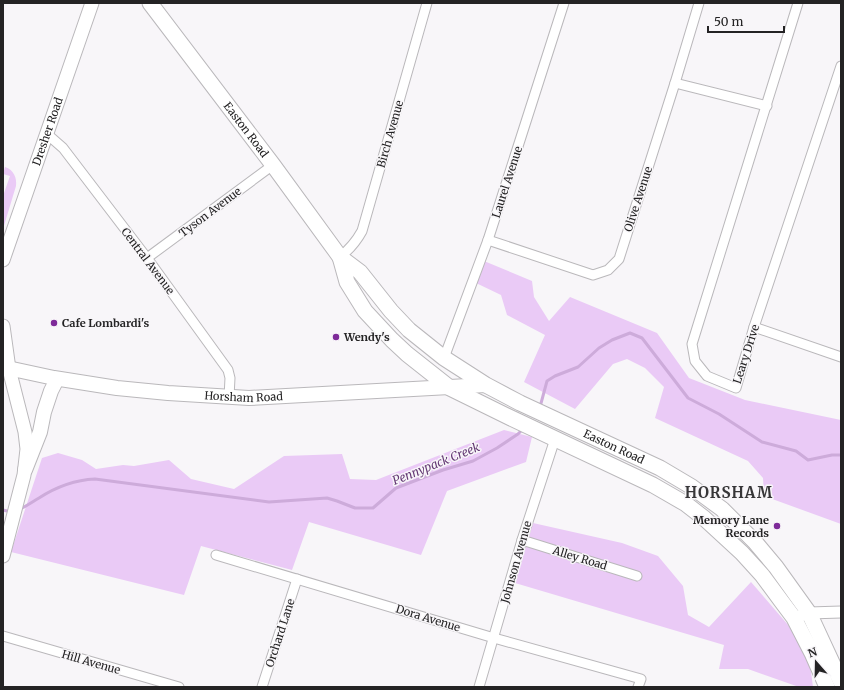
<svg xmlns="http://www.w3.org/2000/svg" width="844" height="690" viewBox="0 0 844 690" font-family="Merriweather,serif">
<style>
.green{fill:#eacaf6}
.lines{fill:none;stroke-linecap:round;stroke-linejoin:round}
.stream{stroke:#cdabda;stroke-width:3}
.minor-casing{stroke:#bab8bb;stroke-width:11}
.tertiary-casing{stroke:#bab8bb;stroke-width:13}
.secondary-casing{stroke:#bab8bb;stroke-width:15}
.primary-casing{stroke:#bab8bb;stroke-width:16}
.trunk-casing{stroke:#bab8bb;stroke-width:17}
.minor{stroke:#fff;stroke-width:9}
.tertiary{stroke:#fff;stroke-width:11}
.secondary{stroke:#fff;stroke-width:13}
.primary{stroke:#fff;stroke-width:14}
.trunk{stroke:#fff;stroke-width:15}
.poi-dot{fill:#7e2a99;stroke:#f8f6f9;stroke-width:1.5}
.labels{text-anchor:middle;stroke-width:3;stroke-linejoin:round;paint-order:stroke}
.street-label{font-size:11px;fill:#242324;stroke:#f8f6f9}
.poi-label{font-size:11px;font-weight:bold;fill:#242324;stroke:#f8f6f9;text-anchor:start}
.water-label{font-size:12px;font-style:italic;fill:#643974;stroke:#f8f6f9}
.district-label{font-size:15px;font-weight:bold;letter-spacing:1px;fill:#373638;stroke:#f8f6f9}
</style>
<rect width="100%" height="100%" fill="#f8f6f9"/>
<g class="green">
<path d="M5,167C14,170 17,178 16,186L3,229V196L10,176L3,174Z"/>
<path d="M484,261L532,281L534,297L549,321L570,297L657,333L689,378L745,400L841,420V524L764,496L763,478L748,461L655,418L664,387L645,368L627,359L613,364L575,409L524,382L545,335L507,315L501,295L476,283Z"/>
<path d="M504,430L532,437L526,462L447,491L421,555L309,522L292,570L201,546L184,595L11,552L42,458L58,453L82,460L96,469L123,465L134,466L169,460L191,479L234,489L284,456L342,454L350,479L376,480Z"/>
<path d="M533,523L622,543L658,556L683,586L688,615L709,627L751,582L789,626L810,664L813,687H799L748,669H719L724,645L515,583Z"/>
</g>
<g class="lines">
<g class="stream">
<path d="M540,407L547,381L555,376L578,367L599,348L612,340L630,333L642,338L688,398L719,414L762,442L796,451L808,460L832,455H841"/>
<path d="M20,509C27,506 32,502 39,498C56,487 74,480 95,479L269,502L327,498L337,501L355,508H373L396,488L443,470L473,461L497,448L518,434L524,428"/>
<path d="M3,510L11,512"/>
</g>
<g class="minor-casing">
<g id="minor">
<path d="M798,3L692,344L695,361L707,376L736,388L754,327L841,66"/>
<path d="M675,83L767,106"/>
<path d="M47,134L63,148L147,258L228,370L230,378L229,397"/>
<path d="M488,240L593,275L608,270L619,259L675,83L699,3"/>
<path d="M340,257C350,249 356,242 362,231L427,3"/>
<path d="M147,258L273,165"/>
<path d="M754,327L841,357"/>
<path d="M444,358L488,240L564,3"/>
<path d="M522,540L637,576"/>
<path d="M216,555L494,638L641,679L638,687"/>
<path d="M3,636L179,687"/>
<path d="M262,687L297,579"/>
<path d="M479,687L522,540L555,439"/>
</g>
</g>
<g class="tertiary-casing">
<path id="tertiary" d="M794,618L809,613L841,612"/>
</g>
<g class="secondary-casing">
<g id="secondary">
<path id="s1" d="M3,260L92,3"/>
<path d="M3,326L9,369L25,432L27,449L24,475L3,556"/>
</g>
</g>
<g class="primary-casing">
<g id="primary">
<path id="s2" d="M3,367L54,378L117,388L168,393L249,398L486,385"/>
<path d="M25,470L40,432L44,412L51,391L57,379"/>
</g>
</g>
<g class="trunk-casing">
<g id="trunk">
<path id="s3" d="M150,3L273,165L340,257L360,272L391,311L409,330L444,358L486,385L520,403L660,468L692,487L722,509L755,542L776,567L809,613L841,682"/>
<path d="M340,257L347,282L365,311L392,340L407,354L450,388L511,418L653,485L686,504L704,518L742,553L762,575L782,602L794,618L812,653L827,687"/>
</g>
</g>
<use href="#minor" class="minor"/>
<use href="#tertiary" class="tertiary"/>
<use href="#secondary" class="secondary"/>
<use href="#primary" class="primary"/>
<use href="#trunk" class="trunk"/>
</g>
<g class="poi-dot">
<circle cx="54" cy="323" r="4"/>
<circle cx="336" cy="337" r="4"/>
<circle cx="777" cy="526" r="4"/>
</g>
<g class="labels">
<g class="street-label">
<text dy="4" stroke="none"><textPath href="#s3" startOffset="159">Easton Road</textPath></text>
<text dy="4" stroke="none"><textPath href="#s1" startOffset="136">Dresher Road</textPath></text>
<text transform="translate(390 134) rotate(-74)" y="4">Birch Avenue</text>
<text transform="translate(507 182) rotate(-72)" y="4">Laurel Avenue</text>
<text transform="translate(638 199) rotate(-72)" y="4">Olive Avenue</text>
<text transform="translate(210 212) rotate(-37)" y="4">Tyson Avenue</text>
<text transform="translate(148 261) rotate(53)" y="4">Central Avenue</text>
<text transform="translate(746 354) rotate(-72)" y="4">Leary Drive</text>
<text dy="4" stroke="none"><textPath href="#s2" startOffset="243">Horsham Road</textPath></text>
<text dy="4" stroke="none"><textPath href="#s3" startOffset="655">Easton Road</textPath></text>
<text transform="translate(580 558) rotate(17)" y="4">Alley Road</text>
<text transform="translate(516 562) rotate(-74)" y="4">Johnson Avenue</text>
<text transform="translate(428 618) rotate(17)" y="4">Dora Avenue</text>
<text transform="translate(280 633) rotate(-72)" y="4">Orchard Lane</text>
<text transform="translate(91 662) rotate(16)" y="4">Hill Avenue</text>
</g>
<g class="poi-label">
<text x="62" y="327">Cafe Lombardi's</text>
<text x="344" y="341">Wendy's</text>
<text x="769" y="524" text-anchor="end">Memory Lane<tspan x="769" dy="13">Records</tspan></text>
</g>
<g class="water-label">
<text transform="translate(436 464) rotate(-22)" y="4">Pennypack Creek</text>
</g>
<g class="district-label">
<text x="729" y="498">HORSHAM</text>
</g>
</g>
<rect width="844" height="690" fill="none" stroke="#242324" stroke-width="8"/>
<g transform="translate(816 662) rotate(340)" stroke="#f8f6f9" stroke-width="3" paint-order="stroke">
<path d="M0-3L7 15L0 10L-7 15Z" fill="#242324"/>
<text y="-6" font-size="11" font-weight="bold" text-anchor="middle" fill="#242324">N</text>
</g>
<path d="M708 26v6h76v-6" fill="none" stroke="#242324" stroke-width="2"/>
<text x="714" y="26" font-size="12" fill="#242324" stroke="#f8f6f9" stroke-width="3" paint-order="stroke">50 m</text>
</svg>
